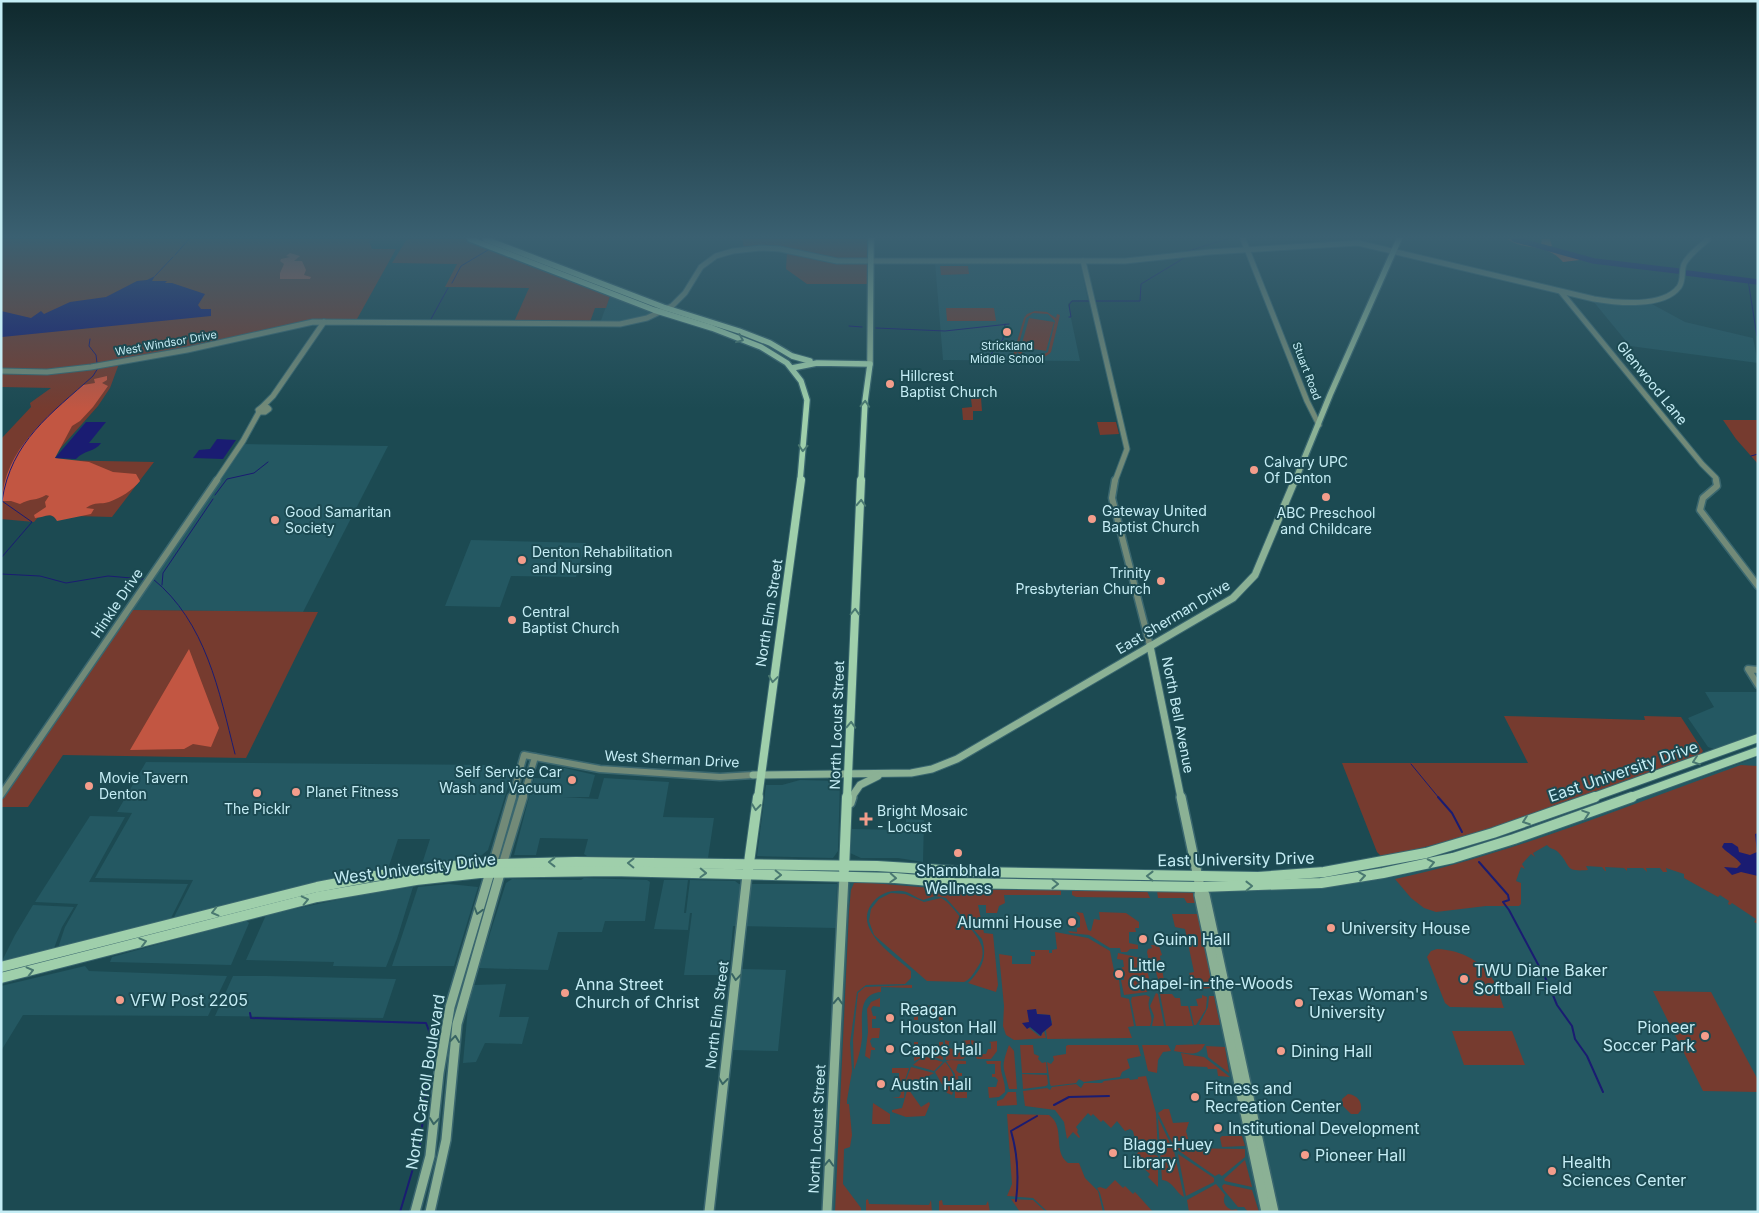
<svg xmlns="http://www.w3.org/2000/svg" width="1759" height="1213" viewBox="0 0 1759 1213" font-family="Inter,sans-serif">
<style>
.built{fill:#245862}
.green{fill:#763b2f;fill-rule:evenodd}
.forest{fill:#c25642}
.water{fill:#1a1c72}
.lines{fill:none;stroke-linecap:round;stroke-linejoin:round}
.stream-far1{stroke:#1a1c72;stroke-width:1}
.stream{stroke:#1a1c72;stroke-width:2}
.river{stroke:#1a1c72;stroke-width:5.5}
.tertiary-far2-casing{stroke:#3a676f;stroke-width:7}
.tertiary-far1-casing{stroke:#3a676f;stroke-width:9}
.tertiary-casing{stroke:#3a676f;stroke-width:11}
.secondary-far2-casing{stroke:#3a676f;stroke-width:8}
.secondary-far1-casing{stroke:#3a676f;stroke-width:9}
.secondary-casing{stroke:#3a676f;stroke-width:12}
.primary-far2-casing{stroke:#3a676f;stroke-width:8}
.primary-far1-casing{stroke:#3a676f;stroke-width:10}
.primary-casing{stroke:#3a676f;stroke-width:12}
.tertiary-far2{stroke:#728a78;stroke-width:5}
.tertiary-far1{stroke:#728a78;stroke-width:6}
.tertiary{stroke:#728a78;stroke-width:8}
.secondary-far2{stroke:#8bb195;stroke-width:5.5}
.secondary-far1{stroke:#8bb195;stroke-width:7}
.secondary{stroke:#8bb195;stroke-width:9}
.primary-far2{stroke:#9fcfab;stroke-width:5.5}
.primary-far1{stroke:#9fcfab;stroke-width:8}
.primary{stroke:#9fcfab;stroke-width:10}
.oneway{stroke:#4a7971}
.oneway2{stroke:#386463}
.poi-dot{fill:#f49d8b;stroke:#1c4a52;stroke-width:2}
.labels{text-anchor:middle;stroke-width:4;stroke-linejoin:round;paint-order:stroke}
.far-street-label{font-size:11px;fill:#c5edf5;stroke:#1c4a52}
.far-poi-label{font-size:11px;fill:#c5edf5;stroke:#1c4a52}
.poi-label{font-size:14px;fill:#c5edf5;stroke:#1c4a52;text-anchor:start}
.street-label{font-size:14px;fill:#c5edf5;stroke:#1c4a52}
.near-street-label{font-size:16px;fill:#c5edf5;stroke:#1c4a52}
.near-poi-label{font-size:16px;fill:#c5edf5;stroke:#1c4a52;text-anchor:start}
</style>
<rect width="100%" height="100%" fill="#1c4a52"/>
<g class="built">
<path d="M935,262L1080,263L1088,300H1072L1068,304L1080,361L943,360Z"/>
<path d="M610,296L652,311V313L647,316L622,322L600,323Z"/>
<path d="M1593,301L1616,305L1650,303L1685,322L1753,338L1758,363L1630,346Z"/>
<path d="M242,444L388,446L303,612L132,610Z"/>
<path d="M471,540L586,543L576,577L511,576L500,607L445,606Z"/>
<path d="M1705,692H1758V733L1714,749L1708,747L1688,718L1714,707Z"/>
<path d="M1758,757V1212H832L848,881L1193,890L1196,892L1301,888L1344,884L1391,877L1470,858Z"/>
<path d="M146,762L495,765L494,768H510L513,771L488,850L477,859L422,864L430,839H398L388,869L344,877L172,921L193,880L95,878L132,813L117,812Z"/>
<path d="M560,767L595,775L589,797H562L598,799L604,778L669,782L663,817L714,818L708,858L587,856L584,854L588,839L540,838L536,855H514L534,778L556,779Z"/>
<path d="M800,780L840,781L838,851L833,858L757,856L766,785H782Z"/>
<path d="M90,816L125,817L89,882L188,884L169,922L57,951L65,927L78,904L35,902Z"/>
<path d="M906,819L924,820L923,862L898,858H861L850,853L852,829L898,830V823H906Z"/>
<path d="M584,878L647,880L650,882L645,921H605L602,932H558L548,970L479,968L506,883L512,879L581,880Z"/>
<path d="M664,880H688L684,913H690L688,930L654,929Z"/>
<path d="M690,880L735,881L739,884H837L836,928L733,926L729,969L725,975H684L692,913H686Z"/>
<path d="M449,884L478,887L454,966H392L418,887Z"/>
<path d="M413,887L397,939L386,967L333,966L334,962L246,960L266,915L365,894Z"/>
<path d="M33,905L74,907L62,927L53,951L1,963L15,935Z"/>
<path d="M246,920L249,923L231,965L110,962L112,957Z"/>
<path d="M85,966L89,971L227,976L208,1016L23,1015L1,1051V986Z"/>
<path d="M741,969L786,970L778,1051L731,1050Z"/>
<path d="M233,976H267L396,979L383,1018L215,1016Z"/>
<path d="M506,984L499,1017H529L522,1044L485,1043L476,1062L463,1063L468,1007L474,985Z"/>
</g>
<g class="green">
<path d="M1,239H376L369,241L372,249H396L357,319L310,320L251,335L120,361L110,388L98,406L50,460L154,462L112,517L40,515L34,522L1,519V439L31,407L30,403L51,388L1,387Z"/>
<path d="M407,239H466L610,296L606,308H595L590,322H514L529,288L445,287L457,264L392,263Z"/>
<path d="M742,239H869V284H807L786,269L787,252L767,250L745,252Z"/>
<path d="M940,266H968L969,274L941,275Z"/>
<path d="M946,308H994L996,321H947Z"/>
<path d="M1035,311L1047,312L1056,318L1057,314L1060,315L1051,352C1042,362 1026,360 1017,352L1016,355H1013L1024,318L1027,314ZM1033,313L1048,314L1055,321L1048,352L1038,357L1024,355L1018,347L1026,318Z"/>
<path d="M1029,318L1054,322L1046,351L1021,347Z"/>
<path d="M981,398L982,411H973V420H963L962,408L972,407L971,399Z"/>
<path d="M1723,420H1758V464L1736,439Z"/>
<path d="M1097,422H1116L1119,434L1100,435Z"/>
<path d="M132,610L318,612L246,758L63,755L28,807H1V800Z"/>
<path d="M1504,716L1645,720L1644,716L1681,717L1703,751L1701,754C1599,790 1492,834 1386,856H1381L1377,852L1342,763H1528Z"/>
<path d="M1741,765L1758,766V924L1754,922L1756,919L1732,903L1730,905L1728,904L1729,901L1720,895L1718,897L1684,878V874L1666,868L1667,872H1663L1660,868H1646L1647,872L1643,868H1627V871L1624,868L1605,867L1606,871H1605L1602,867L1586,866L1588,870C1563,872 1572,866 1558,852C1554,848 1551,850 1547,845L1533,853L1535,857L1531,854L1522,864L1525,869L1521,867L1516,881L1521,883V904L1519,906H1486L1436,912L1424,908L1411,898L1395,879C1514,853 1627,806 1741,765Z"/>
<path d="M860,882L943,889L1059,890L1061,891V895H1004L1005,903L999,906L997,913H986V905H978L984,933L993,934L998,985L996,992L968,983C981,970 988,958 982,939L946,898L935,896L923,900C916,898 910,892 902,891C891,890 881,893 874,901C850,928 893,955 911,971V978L905,984L866,985L857,992L850,1043L852,1071L847,1100V1104H849L852,1135L850,1147L844,1149L843,1184L861,1208V1212H835L849,911L851,890L854,883Z"/>
<path d="M1074,890L1147,891L1150,898L1076,897L1072,895V891Z"/>
<path d="M1157,891H1190L1194,894L1196,903H1187L1184,898H1158Z"/>
<path d="M891,893L905,894L924,902L941,898C949,902 955,911 961,918C974,933 992,948 977,968C973,974 970,980 964,982L927,981L874,935L869,921L871,909L879,899Z"/>
<path d="M1076,912L1083,913L1088,930L1091,931L1094,919L1100,920L1099,912L1126,913L1139,922V928H1135L1136,932H1129V943L1138,945V949H1130L1127,952H1121L1120,948H1110L1089,935L1070,933L1068,931L1077,932V928L1080,927V917Z"/>
<path d="M1172,914H1198L1213,988L1199,989L1198,985H1193L1189,973L1194,972L1185,929L1175,927Z"/>
<path d="M1055,932L1088,938L1110,951L1116,980H1119L1121,997L1129,999L1134,1026L1128,1027L1132,1038L1047,1039L1046,1030L1052,1022L1050,1015L1037,1014L1036,1009L1029,1023H1023L1039,1036H1041L1044,1031L1046,1038L1014,1040L1006,1035L1003,1026L1004,1006L999,954L1012,956V964H1031V956H1035V952H1031L1030,950H1049V953H1052V950L1057,949Z"/>
<path d="M1158,943L1162,955L1160,956L1165,987H1171V989H1156L1153,980L1158,979L1156,972H1151L1147,952L1148,949L1152,948L1151,945H1158Z"/>
<path d="M1437,949C1462,950 1485,962 1496,985C1500,993 1501,1001 1504,1008L1450,1007L1445,1003L1427,957L1431,951Z"/>
<path d="M1118,953L1145,959L1150,983L1147,992L1124,995L1121,980H1124L1122,967H1124L1123,960L1117,959Z"/>
<path d="M912,985V988L881,987V992C856,994 863,1021 862,1038C861,1049 858,1059 854,1070L853,1040L858,993L865,987Z"/>
<path d="M1653,991L1711,992L1758,1080V1092L1703,1091Z"/>
<path d="M1156,993L1158,994L1164,1026H1152L1154,1016L1150,1006Z"/>
<path d="M1160,994H1172L1175,998H1180L1181,1006H1188L1193,1026H1166Z"/>
<path d="M1146,995L1150,997C1145,1010 1155,1014 1150,1026H1136L1131,1001L1132,997Z"/>
<path d="M1202,995L1207,997L1206,1009L1196,1025H1194L1190,1006H1198L1196,999L1202,998Z"/>
<path d="M1209,996H1214L1220,1025H1199L1208,1007Z"/>
<path d="M880,998V1007L873,1006L871,1009L873,1016H876V1019H872V1028H880L879,1038H872L870,1041L872,1047L875,1048V1050H871L870,1059L865,1056L868,1032L867,1009L871,1002Z"/>
<path d="M914,1005L942,1006L943,1021H939L938,1013H930V1016H927V1013H918V1020H914Z"/>
<path d="M1452,1031H1512L1525,1065H1464Z"/>
<path d="M945,1040L951,1042H949V1048L953,1049L954,1053H959L961,1049L965,1048L964,1043L962,1041L970,1040V1052L963,1059L946,1060Z"/>
<path d="M971,1040L978,1042L975,1043L976,1049H979L981,1054H986L988,1049H991V1043L989,1042L997,1041V1051L991,1059H977L972,1051Z"/>
<path d="M914,1042H918V1050H921V1053H925L928,1047H930V1050H939V1042H943V1060L928,1055L914,1061Z"/>
<path d="M1205,1044C1199,1058 1187,1053 1174,1051L1176,1045Z"/>
<path d="M1009,1045L1014,1051L1017,1089H1009C1004,1066 1000,1070 1009,1045Z"/>
<path d="M1020,1045H1033L1034,1054L1039,1056L1038,1059L1042,1063L1046,1062L1047,1073H1022Z"/>
<path d="M1068,1045H1138L1141,1056L1127,1059L1130,1068L1122,1072L1120,1077L1084,1082L1079,1079L1076,1083L1051,1086L1050,1084L1047,1062L1051,1064L1054,1060L1053,1056L1066,1054V1046Z"/>
<path d="M1142,1045H1168L1171,1051L1163,1052L1158,1060L1157,1073L1148,1071Z"/>
<path d="M1206,1046L1225,1047L1229,1073L1208,1057Z"/>
<path d="M1181,1053L1204,1057L1230,1077L1218,1076L1217,1069H1208L1207,1067L1184,1066Z"/>
<path d="M927,1057L943,1062L934,1071L913,1065L919,1060Z"/>
<path d="M951,1060L966,1061V1064H958L956,1070L959,1073H962V1076H958L959,1086H967V1098H955V1074L946,1061Z"/>
<path d="M986,1061H1001C999,1073 1006,1081 1005,1092L999,1097L989,1098L988,1087H996L998,1080L995,1077H992V1074H995V1064H987Z"/>
<path d="M945,1062C954,1072 957,1082 952,1095L947,1093L935,1072Z"/>
<path d="M911,1067L934,1073L907,1088L906,1080Z"/>
<path d="M892,1068H909L905,1080L904,1098H892L899,1097L901,1094L899,1087L896,1086V1083H899V1073H892Z"/>
<path d="M1022,1074L1047,1075L1048,1084L1046,1086L1023,1089Z"/>
<path d="M1146,1076L1156,1113L1158,1154L1154,1153L1149,1144L1143,1147L1135,1139L1133,1131L1130,1129L1125,1131L1117,1121L1111,1128L1103,1120L1101,1122L1093,1114L1091,1116L1088,1113L1076,1127L1078,1130L1077,1132L1080,1137L1079,1138L1073,1132L1067,1139L1064,1122L1055,1110L1025,1106L1023,1091L1047,1088L1050,1090L1052,1087L1076,1084L1081,1088L1084,1083H1102L1104,1081L1129,1078L1130,1080L1138,1079V1077Z"/>
<path d="M909,1090L921,1107L929,1102L930,1104L925,1116L906,1117L892,1112V1110L902,1108L907,1091Z"/>
<path d="M1008,1092H1016L1017,1105L997,1106V1101L1003,1099Z"/>
<path d="M1348,1094C1357,1095 1362,1101 1361,1110L1358,1114H1351L1343,1106L1342,1099Z"/>
<path d="M873,1103L890,1114V1124H872Z"/>
<path d="M1164,1109H1169L1173,1123L1189,1122L1186,1131L1190,1146H1174L1158,1113Z"/>
<path d="M1007,1114L1049,1115C1066,1127 1052,1151 1068,1163H1079L1085,1178L1098,1191L1103,1212H1048L1033,1198L1007,1196L1012,1184Z"/>
<path d="M1158,1118L1174,1151L1184,1197C1175,1192 1173,1181 1162,1180Z"/>
<path d="M1222,1136H1242L1245,1146L1222,1147L1220,1138Z"/>
<path d="M1148,1146L1153,1154L1158,1156V1187L1148,1177L1150,1174L1141,1166L1143,1163L1136,1155L1141,1149L1143,1150Z"/>
<path d="M1177,1148L1245,1149V1157L1222,1176L1219,1174L1215,1176L1179,1151Z"/>
<path d="M1178,1154L1214,1178V1182L1186,1196Z"/>
<path d="M1245,1160L1252,1187L1225,1181L1224,1179Z"/>
<path d="M1115,1180L1123,1188L1125,1186L1133,1194L1135,1192L1153,1212H1105L1100,1193L1097,1188L1100,1187L1106,1189Z"/>
<path d="M1216,1184L1225,1195C1222,1202 1225,1207 1232,1210L1236,1209L1239,1212H1189L1187,1200Z"/>
<path d="M1224,1184L1252,1190L1259,1212H1248L1244,1207H1238L1223,1189L1222,1186Z"/>
<path d="M868,1199L869,1204L929,1205L931,1200L932,1212H866V1200Z"/>
<path d="M1011,1199L1033,1200L1046,1212H1020Z"/>
<path d="M942,1200L943,1205H986L988,1201L990,1212H939V1201Z"/>
</g>
<g class="forest">
<path d="M1507,239H1524L1541,244L1542,239H1550L1552,246L1548,248L1600,262L1580,260L1563,262C1544,241 1526,252 1507,239Z"/>
<path d="M290,253L300,256L294,261H302L306,270L304,275L311,277L310,279H280V273L284,264L280,261L281,259L290,257L286,256Z"/>
<path d="M107,376V380L102,383L108,386L93,407L80,421L72,426L55,458L89,462L113,472L136,474L140,481C133,490 120,498 109,502C100,505 96,501 86,508L94,509L91,514L57,521C51,510 44,518 35,518L34,515L46,507L45,502L49,496L46,495C37,501 30,498 20,504L11,501H2C4,450 48,416 83,385L95,383L94,379Z"/>
<path d="M189,649L219,728L211,747L193,744L184,749L130,750Z"/>
</g>
<g class="water">
<path d="M155,276L152,281H167L165,283H172L205,294L198,305L201,309H211V316L2,337L1,311L31,318L41,311L44,314L70,302L106,297L137,281L147,280Z"/>
<path d="M86,422H106L89,443H101C95,452 84,450 76,459L55,458Z"/>
<path d="M217,439L236,440L223,459L193,458L199,450L210,449Z"/>
<path d="M1758,833V876L1741,872L1732,875L1724,867L1737,868L1741,864C1735,856 1728,854 1722,847L1724,843H1732L1738,847L1739,852L1750,855L1757,852L1755,834Z"/>
<path d="M1036,1009L1037,1014L1050,1015L1052,1025L1042,1033L1041,1036L1030,1027L1027,1029L1022,1023L1029,1022L1027,1010Z"/>
</g>
<g class="lines">
<g class="stream-far1">
<path d="M1185,252L1227,239"/>
<path d="M175,255L189,239"/>
<path d="M155,276L173,257"/>
<path d="M1748,280L1757,336"/>
<path d="M452,283L461,266L488,250"/>
<path d="M1095,301H1140L1141,284L1184,258"/>
<path d="M1069,317H1071L1069,305L1072,301H1091"/>
<path d="M431,319L448,288"/>
<path d="M849,326L862,327"/>
<path d="M876,328L945,331L1009,324"/>
<path d="M90,339L89,346L96,355L97,363"/>
<path d="M988,358L1003,339L1005,324"/>
<path d="M1751,456L1758,454"/>
<path d="M215,495L227,479L254,473L268,462"/>
<path d="M1,558L32,522L2,501C11,441 51,414 93,376L98,368"/>
<path d="M1,574L40,576L66,583L108,576L143,579"/>
<path d="M153,579C206,622 219,691 235,754"/>
<path d="M162,585L163,573L213,499"/>
<path d="M1411,764L1439,798"/>
</g>
<g class="stream">
<path d="M1438,797L1452,813L1462,832"/>
<path d="M1479,862L1508,895L1509,900L1503,902L1509,910L1548,983L1557,1005L1572,1026L1575,1039L1587,1056L1603,1092"/>
<path d="M250,1013L251,1018L426,1023L431,1036L428,1064"/>
<path d="M1054,1105L1069,1097L1109,1096"/>
<path d="M1016,1201C1019,1177 1018,1155 1011,1131L1037,1116"/>
<path d="M400,1212L420,1145L427,1082"/>
</g>
<g class="river">
<path d="M1514,239L1594,261L1678,271"/>
<path d="M1687,273L1758,282"/>
</g>
<g class="tertiary-far2-casing">
<g id="tertiary-far2">
<path d="M1243,239L1307,401L1319,425"/>
<path d="M1083,261L1127,449L1115,481"/>
<path d="M1561,292L1702,464L1716,478V481"/>
<path d="M1,371L47,372L91,367L187,350L313,322L620,324L647,318L672,306L685,293L701,267L716,256L733,251L761,248L780,249L837,261H1125L1209,252L1358,243L1594,299C1617,303 1663,308 1679,287C1684,280 1681,271 1684,264C1689,254 1700,247 1708,239"/>
<path d="M262,407L273,396L324,322"/>
<path d="M262,407H267L269,409L265,412H259L258,410Z"/>
<path d="M216,481L243,441L259,412"/>
</g>
</g>
<g class="tertiary-far1-casing">
<g id="tertiary-far1">
<path d="M1115,480L1112,498L1150,646"/>
<path d="M1716,480L1717,486L1703,498L1700,510L1758,586"/>
<path d="M1758,670L1748,669L1758,685"/>
<path d="M1,795L217,480"/>
<path d="M512,798L524,755L600,769L720,777L753,775"/>
<path d="M523,798L535,757"/>
</g>
</g>
<g class="tertiary-casing">
<g id="tertiary">
<path d="M493,863L512,797"/>
<path d="M503,863L523,797"/>
</g>
</g>
<g class="secondary-far2-casing">
<g id="secondary-far2">
<path d="M870,364L871,239"/>
<path d="M1295,481L1330,395L1399,239"/>
</g>
</g>
<g class="secondary-far1-casing">
<g id="secondary-far1">
<path d="M1150,646L1181,798"/>
<path d="M753,775L911,773L932,769L957,759L1233,598L1255,575L1295,480"/>
<path d="M851,798L860,785L878,776"/>
</g>
</g>
<g class="secondary-casing">
<g id="secondary">
<path d="M1181,797L1200,887L1205,895L1274,1212"/>
<path d="M850,803L852,797"/>
<path d="M1200,887L1199,895L1266,1212"/>
<path d="M415,1212L430,1156L439,1073L450,1007L491,869"/>
<path d="M430,1212L446,1140L457,1024L501,870"/>
<path d="M709,1212L747,875"/>
<path d="M827,1212L844,876"/>
</g>
</g>
<g class="primary-far2-casing">
<g id="primary-far2">
<path d="M470,239L654,310L712,328L761,347L787,363L801,381L807,400L800,481"/>
<path d="M485,239L663,307L739,331L770,343L792,356L810,361"/>
<path d="M792,368L817,363L870,364L865,401L861,481"/>
</g>
</g>
<g class="primary-far1-casing">
<g id="primary-far1">
<path d="M758,798L801,480"/>
<path d="M847,798L861,480"/>
<path d="M1591,798L1758,738"/>
<path d="M1628,798L1758,751"/>
</g>
</g>
<g class="primary-casing">
<g id="primary">
<path d="M748,870L758,797"/>
<path d="M844,870L847,797"/>
<path d="M1,967L317,887L375,876L461,865L576,862L877,866L973,872L1258,877L1324,872L1426,853L1493,833L1595,797"/>
<path d="M1,978L317,897L416,880L480,873L611,871L895,878L954,883L1200,887L1321,883L1383,873L1453,858L1514,839L1632,797"/>
</g>
</g>
<use href="#tertiary-far2" class="tertiary-far2"/>
<use href="#tertiary-far1" class="tertiary-far1"/>
<use href="#tertiary" class="tertiary"/>
<use href="#secondary-far2" class="secondary-far2"/>
<use href="#secondary-far1" class="secondary-far1"/>
<use href="#secondary" class="secondary"/>
<use href="#primary-far2" class="primary-far2"/>
<use href="#primary-far1" class="primary-far1"/>
<use href="#primary" class="primary"/>
</g>
<defs><path id="oneway-chevron" d="M-2-3.5L2.5 0L-2 3.5" fill="none" stroke-width="1.6" stroke-linecap="round" stroke-linejoin="round" transform="scale(1.25)"/></defs>
<g class="oneway">
<use href="#oneway-chevron" transform="translate(740 339) rotate(22)"/>
<use href="#oneway-chevron" transform="translate(865 404) rotate(-87)"/>
<use href="#oneway-chevron" transform="translate(803 448) rotate(94)"/>
<use href="#oneway-chevron" transform="translate(861 503) rotate(-87)"/>
<use href="#oneway-chevron" transform="translate(855 612) rotate(-88)"/>
<use href="#oneway-chevron" transform="translate(773 679) rotate(98)"/>
<use href="#oneway-chevron" transform="translate(851 725) rotate(-88)"/>
<use href="#oneway-chevron" transform="translate(1696 761) rotate(161)"/>
<use href="#oneway-chevron" transform="translate(756 807) rotate(97)"/>
<use href="#oneway-chevron" transform="translate(1586 814) rotate(-19)"/>
<use href="#oneway-chevron" transform="translate(1526 821) rotate(160)"/>
<use href="#oneway-chevron" transform="translate(552 862) rotate(180)"/>
<use href="#oneway-chevron" transform="translate(631 863) rotate(-179)"/>
<use href="#oneway-chevron" transform="translate(1431 863) rotate(-12)"/>
<use href="#oneway-chevron" transform="translate(703 873) rotate(2)"/>
<use href="#oneway-chevron" transform="translate(778 875) rotate(1)"/>
<use href="#oneway-chevron" transform="translate(1150 876) rotate(-179)"/>
<use href="#oneway-chevron" transform="translate(1362 876) rotate(-9)"/>
<use href="#oneway-chevron" transform="translate(893 878) rotate(3)"/>
<use href="#oneway-chevron" transform="translate(1055 884) rotate(1)"/>
<use href="#oneway-chevron" transform="translate(1249 886) rotate(-1)"/>
<use href="#oneway-chevron" transform="translate(305 900) rotate(-13)"/>
<use href="#oneway-chevron" transform="translate(215 912) rotate(166)"/>
<use href="#oneway-chevron" transform="translate(143 942) rotate(-15)"/>
<use href="#oneway-chevron" transform="translate(30 971) rotate(-14)"/>
</g>
<g class="oneway2">
<use href="#oneway-chevron" transform="translate(478 911) rotate(107)"/>
<use href="#oneway-chevron" transform="translate(736 977) rotate(97)"/>
<use href="#oneway-chevron" transform="translate(838 1001) rotate(-87)"/>
<use href="#oneway-chevron" transform="translate(455 1039) rotate(-84)"/>
<use href="#oneway-chevron" transform="translate(723 1081) rotate(97)"/>
<use href="#oneway-chevron" transform="translate(434 1121) rotate(96)"/>
<use href="#oneway-chevron" transform="translate(829 1163) rotate(-87)"/>
</g>
<linearGradient id="sky" x2="0" y2="1"><stop stop-color="#0f292d"/><stop offset="0.58" stop-color="#3a6071"/><stop offset="1" stop-color="#3a6071" stop-opacity="0"/></linearGradient>
<rect width="1759" height="409" fill="url(#sky)"/>
<g class="poi-dot">
<circle cx="1007" cy="332" r="5"/>
<circle cx="890" cy="384" r="5"/>
<circle cx="1254" cy="470" r="5"/>
<circle cx="1326" cy="497" r="5"/>
<circle cx="1092" cy="519" r="5"/>
<circle cx="275" cy="520" r="5"/>
<circle cx="522" cy="560" r="5"/>
<circle cx="1161" cy="581" r="5"/>
<circle cx="512" cy="620" r="5"/>
<circle cx="572" cy="780" r="5"/>
<circle cx="89" cy="786" r="5"/>
<circle cx="296" cy="792" r="5"/>
<circle cx="257" cy="793" r="5"/>
<path d="M863.5 811.5h5v5h5v5h-5v5h-5v-5h-5v-5h5z"/>
<circle cx="958" cy="853" r="5"/>
<circle cx="1072" cy="922" r="5"/>
<circle cx="1331" cy="928" r="5"/>
<circle cx="1143" cy="939" r="5"/>
<circle cx="1119" cy="974" r="5"/>
<circle cx="1464" cy="979" r="5"/>
<circle cx="565" cy="993" r="5"/>
<circle cx="120" cy="1000" r="5"/>
<circle cx="1299" cy="1003" r="5"/>
<circle cx="890" cy="1018" r="5"/>
<circle cx="1705" cy="1036" r="5"/>
<circle cx="890" cy="1049" r="5"/>
<circle cx="1281" cy="1051" r="5"/>
<circle cx="881" cy="1084" r="5"/>
<circle cx="1195" cy="1097" r="5"/>
<circle cx="1218" cy="1128" r="5"/>
<circle cx="1113" cy="1153" r="5"/>
<circle cx="1305" cy="1155" r="5"/>
<circle cx="1552" cy="1171" r="5"/>
</g>
<g class="labels">
<g class="far-street-label">
<text transform="translate(166 343) rotate(-10)" y="4">West Windsor Drive</text>
<text transform="translate(1307 371) rotate(69)" y="4">Stuart Road</text>
</g>
<g class="far-poi-label">
<text x="1007" y="350">Strickland<tspan x="1007" dy="13">Middle School</tspan></text>
</g>
<g class="poi-label">
<text x="900" y="381">Hillcrest<tspan x="900" dy="16">Baptist Church</tspan></text>
<text x="1264" y="467">Calvary UPC<tspan x="1264" dy="16">Of Denton</tspan></text>
<text x="1102" y="516">Gateway United<tspan x="1102" dy="16">Baptist Church</tspan></text>
<text x="285" y="517">Good Samaritan<tspan x="285" dy="16">Society</tspan></text>
<text x="1326" y="518" text-anchor="middle">ABC Preschool<tspan x="1326" dy="16">and Childcare</tspan></text>
<text x="532" y="557">Denton Rehabilitation<tspan x="532" dy="16">and Nursing</tspan></text>
<text x="1151" y="578" text-anchor="end">Trinity<tspan x="1151" dy="16">Presbyterian Church</tspan></text>
<text x="522" y="617">Central<tspan x="522" dy="16">Baptist Church</tspan></text>
<text x="562" y="777" text-anchor="end">Self Service Car<tspan x="562" dy="16">Wash and Vacuum</tspan></text>
<text x="99" y="783">Movie Tavern<tspan x="99" dy="16">Denton</tspan></text>
<text x="306" y="797">Planet Fitness</text>
<text x="257" y="814" text-anchor="middle">The Picklr</text>
<text x="877" y="816">Bright Mosaic<tspan x="877" dy="16">- Locust</tspan></text>
</g>
<g class="street-label">
<text transform="translate(1652 383) rotate(51)" y="5">Glenwood Lane</text>
<text transform="translate(117 603) rotate(-56)" y="5">Hinkle Drive</text>
<text transform="translate(769 613) rotate(-81)" y="5">North Elm Street</text>
<text transform="translate(1173 617) rotate(-31)" y="5">East Sherman Drive</text>
<text transform="translate(1178 715) rotate(79)" y="5">North Bell Avenue</text>
<text transform="translate(837 725) rotate(-88)" y="5">North Locust Street</text>
<text transform="translate(672 759) rotate(3)" y="5">West Sherman Drive</text>
<text transform="translate(717 1015) rotate(-83)" y="5">North Elm Street</text>
<text transform="translate(817 1129) rotate(-87)" y="5">North Locust Street</text>
</g>
<g class="near-street-label">
<text transform="translate(1623 771) rotate(-19)" y="6">East University Drive</text>
<text transform="translate(1236 859) rotate(-1)" y="6">East University Drive</text>
<text transform="translate(415 868) rotate(-7)" y="6">West University Drive</text>
<text transform="translate(425 1082) rotate(-81)" y="6">North Carroll Boulevard</text>
</g>
<g class="near-poi-label">
<text x="958" y="876" text-anchor="middle">Shambhala<tspan x="958" dy="18">Wellness</tspan></text>
<text x="1062" y="928" text-anchor="end">Alumni House</text>
<text x="1341" y="934">University House</text>
<text x="1153" y="945">Guinn Hall</text>
<text x="1129" y="971">Little<tspan x="1129" dy="18">Chapel-in-the-Woods</tspan></text>
<text x="1474" y="976">TWU Diane Baker<tspan x="1474" dy="18">Softball Field</tspan></text>
<text x="575" y="990">Anna Street<tspan x="575" dy="18">Church of Christ</tspan></text>
<text x="1309" y="1000">Texas Woman's<tspan x="1309" dy="18">University</tspan></text>
<text x="130" y="1006">VFW Post 2205</text>
<text x="900" y="1015">Reagan<tspan x="900" dy="18">Houston Hall</tspan></text>
<text x="1695" y="1033" text-anchor="end">Pioneer<tspan x="1695" dy="18">Soccer Park</tspan></text>
<text x="900" y="1055">Capps Hall</text>
<text x="1291" y="1057">Dining Hall</text>
<text x="891" y="1090">Austin Hall</text>
<text x="1205" y="1094">Fitness and<tspan x="1205" dy="18">Recreation Center</tspan></text>
<text x="1228" y="1134">Institutional Development</text>
<text x="1123" y="1150">Blagg-Huey<tspan x="1123" dy="18">Library</tspan></text>
<text x="1315" y="1161">Pioneer Hall</text>
<text x="1562" y="1168">Health<tspan x="1562" dy="18">Sciences Center</tspan></text>
</g>
</g>
<rect width="1759" height="1213" fill="none" stroke="#c5edf5" stroke-width="5"/>
</svg>
